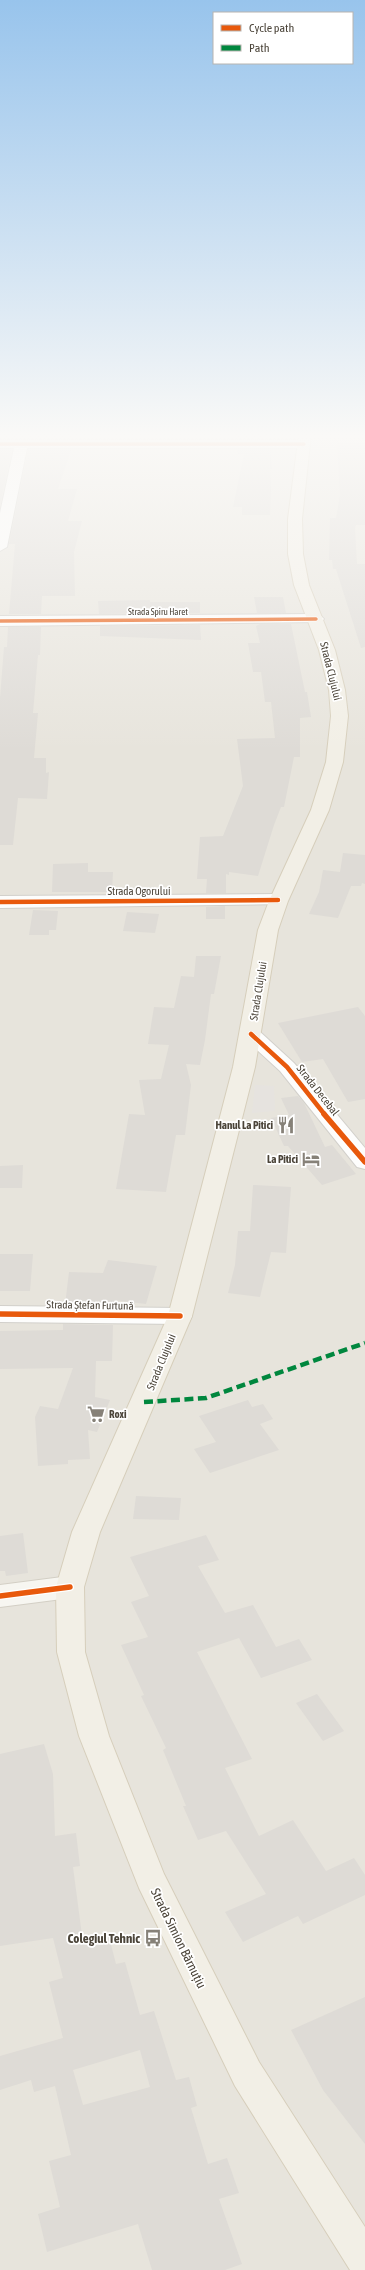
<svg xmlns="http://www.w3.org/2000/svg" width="365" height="2270" viewBox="0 0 365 2270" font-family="'Asap Condensed',sans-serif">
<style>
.residential{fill:#e7e4dc}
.parking{fill:#e6e3df}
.building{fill:#dedbd6;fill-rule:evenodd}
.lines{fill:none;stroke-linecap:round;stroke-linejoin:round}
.street-casing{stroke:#d2d0cb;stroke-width:2}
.secondary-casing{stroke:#d3cfc5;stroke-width:2}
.primary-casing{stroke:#d6cebb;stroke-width:2}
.street{fill:#fdfdfc;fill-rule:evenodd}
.secondary{fill:#f7f6f1;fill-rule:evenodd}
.primary{fill:#f2efe6;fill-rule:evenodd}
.quiet{stroke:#00873e;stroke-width:4.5;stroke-dasharray:9 4.5;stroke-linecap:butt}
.cycleway-far2-casing{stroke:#fff;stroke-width:5}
.cycleway-far1-casing{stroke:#fff;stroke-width:6}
.cycleway-casing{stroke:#fff;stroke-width:8}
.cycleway-far2{stroke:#e8590c;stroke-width:3.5}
.cycleway-far1{stroke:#e8590c;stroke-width:4.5}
.cycleway{stroke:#e8590c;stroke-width:5.5}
.labels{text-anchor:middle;stroke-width:3.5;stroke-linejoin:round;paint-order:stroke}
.far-street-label{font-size:9px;fill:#4b4439;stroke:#fff}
.street-label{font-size:11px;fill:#4b4439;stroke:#fff}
.poi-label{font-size:11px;font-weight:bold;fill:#4b4439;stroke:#fff;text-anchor:end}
.near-poi-label{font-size:13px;font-weight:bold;fill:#4b4439;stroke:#fff;text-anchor:end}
.near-street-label{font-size:13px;fill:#4b4439;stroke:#fff}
</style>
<rect width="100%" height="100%" fill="#f4f2ee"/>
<rect class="residential" x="0" y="434" width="365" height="1836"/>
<path class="parking" d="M255,1085L274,1086L275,1111L252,1113Z"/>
<g class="building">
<rect x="0" y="434" width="73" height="4"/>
<rect x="236" y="434" width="32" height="4"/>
<path d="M337,442H365V525H356L355,528L357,564H365V647L361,648L336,569H333L332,560H329L330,518H336L340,495Z"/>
<path d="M0,450H12L0,506Z"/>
<path d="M28,450H71L58,489H77L68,521H82L74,552L75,596H42L41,614H9L15,544H9Z"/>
<path d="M237,450H270L272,469H270L271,488L270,515H242V507H233L244,454H238Z"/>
<path d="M254,597H283L286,613H257Z"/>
<path d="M150,600V602H200V613L99,614L98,601Z"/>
<path d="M260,624H291L305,692H307L311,717L300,718V757H294L284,807H281L274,825L258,876L229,872V875L226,874V893H206L207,879H197L200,837L223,836L243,786L237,739L275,738L271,702H265L261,672H253L248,643H260L256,626Z"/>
<path d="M200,625L201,640L100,636V626Z"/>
<path d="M8,627H41L40,655H38L33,713H38L34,758H46V773L49,772L47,799L18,798L13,845H0V698L4,647H7Z"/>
<path d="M343,853L365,855V884L362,883L361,886H351L338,918L309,914L319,892L323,870L340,872Z"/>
<path d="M88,863V872H113L112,892H52L53,864Z"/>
<path d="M225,906V919H206V907Z"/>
<path d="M33,910L58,911L56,930H49V935H29Z"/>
<path d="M127,912L159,914L155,933L123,931Z"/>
<path d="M196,956H221L214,994H211L205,1040L200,1065L186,1064L191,1085L185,1135H176L166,1192L116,1189L129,1114L145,1115L139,1080L161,1079L169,1045L148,1044L154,1007L174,1008L181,976L194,977Z"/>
<path d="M358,1007L365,1016V1099L348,1102L323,1059L302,1062L278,1023Z"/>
<path d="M298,1096L304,1103L325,1147L332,1145L356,1174L322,1185L288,1146H284L271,1118L289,1115L281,1098Z"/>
<path d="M23,1165L22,1188H0V1166Z"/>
<path d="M253,1185L291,1187L286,1253L271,1252L260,1297L228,1293L235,1265L238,1231H250Z"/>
<path d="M0,1254H33L30,1291H0Z"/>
<path d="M108,1260L157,1266L146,1304L114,1300V1306L65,1305L69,1272L103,1273Z"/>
<path d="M63,1324L113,1325L112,1361H96L95,1397L110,1400L97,1432L88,1430L90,1459L68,1460V1464L38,1466L35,1417L40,1406L58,1409L73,1368L0,1369V1331L63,1330Z"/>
<path d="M248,1400L252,1407L263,1404L273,1419L260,1424L279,1450L210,1473L194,1449L216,1442L199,1416Z"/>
<path d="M136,1496L181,1498L179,1520L133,1519Z"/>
<path d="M23,1533L28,1573L6,1576L5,1571H0V1536Z"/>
<path d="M206,1535L219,1560L198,1566L225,1613L253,1605L276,1647L299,1639L312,1660L261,1678L239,1638L197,1652L252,1759L225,1768L259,1836L293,1820L326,1871L354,1858L365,1875V1895L303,1924L298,1916L243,1942L225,1912L266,1894L226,1831L198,1840L183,1806H186L163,1750L166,1748L141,1696L144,1695L121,1645L148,1637L131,1602L149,1596L130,1557Z"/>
<path d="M317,1694L344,1731L323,1741L296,1703Z"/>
<path d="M44,1744L53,1774L55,1836L76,1833L80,1866L73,1867L83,1943L109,1937L116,1964L125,1962L140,2015L154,2011L176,2080L189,2077L197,2106L191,2108L208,2164L227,2158L239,2193L219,2199L242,2264L225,2270H152L138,2224L47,2252L38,2214L60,2207L49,2161L71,2155L55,2086L34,2092L31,2080L0,2090V2056L63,2038L49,1982L63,1978L53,1938L0,1946V1754ZM140,2050L150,2087L83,2105L73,2070Z"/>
<path d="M365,1997V2144L323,2090L291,2030Z"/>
</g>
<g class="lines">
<g class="street-casing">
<g id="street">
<path d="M0,440H304L310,444L304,448H27L7,547L0,551V513L14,448H0Z"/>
<path d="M316,614L321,616L324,619L321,622L0,626V616Z"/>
<path d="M278,894L285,896L287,900L285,904L0,908V896Z"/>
<path d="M251,1028L258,1030L294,1063L365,1148V1169L357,1167L280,1071L244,1038L241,1034L244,1030Z"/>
<path d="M0,1306L180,1308L189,1310L192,1316L189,1322L180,1324L0,1322Z"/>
</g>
</g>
<g class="secondary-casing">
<path id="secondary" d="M70,1576L80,1579L84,1587L80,1595L70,1598L0,1607V1585Z"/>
</g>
<g class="primary-casing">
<path id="primary" d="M299,434H311L302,519L303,554L309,585L335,650L345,690L348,716L343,762L329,810L288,901L278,930L255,1067L192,1316L100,1532L84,1587L85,1652L109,1736L164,1874L259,2062L365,2227V2270H350L235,2086L139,1888L79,1736L57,1652L56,1587L72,1532L168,1316L233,1067L258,930L269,901L311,810L326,762L331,716L329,690L319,650L294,585L288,554V519Z"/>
</g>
<use href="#street" class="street"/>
<use href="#secondary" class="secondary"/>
<use href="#primary" class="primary"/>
<path class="quiet" d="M144,1402L206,1398L365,1343"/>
<g class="cycleway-far2-casing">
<g id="cycleway-far2">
<path d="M0,444H304"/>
<path d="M0,621L316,619"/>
</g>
</g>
<g class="cycleway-far1-casing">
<g id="cycleway-far1">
<path d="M0,902L278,900"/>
<path d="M251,1034L287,1067L325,1115"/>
</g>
</g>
<g class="cycleway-casing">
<g id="cycleway">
<path d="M324,1114L365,1162"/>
<path d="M0,1314L180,1316"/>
<path d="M0,1596L70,1587"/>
</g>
</g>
<use href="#cycleway-far2" class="cycleway-far2"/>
<use href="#cycleway-far1" class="cycleway-far1"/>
<use href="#cycleway" class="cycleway"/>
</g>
<linearGradient id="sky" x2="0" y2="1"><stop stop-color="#98c4ec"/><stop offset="0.58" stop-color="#faf9f7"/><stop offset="1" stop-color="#faf9f7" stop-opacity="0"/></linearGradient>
<rect width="365" height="751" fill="url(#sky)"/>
<defs>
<g id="restaurant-bare" transform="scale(1.38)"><path d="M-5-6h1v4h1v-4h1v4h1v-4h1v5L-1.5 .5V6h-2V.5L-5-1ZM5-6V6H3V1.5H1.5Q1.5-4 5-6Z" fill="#868178" stroke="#fff" stroke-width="2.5" paint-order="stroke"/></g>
<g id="hotel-bare" transform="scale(1.38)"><path d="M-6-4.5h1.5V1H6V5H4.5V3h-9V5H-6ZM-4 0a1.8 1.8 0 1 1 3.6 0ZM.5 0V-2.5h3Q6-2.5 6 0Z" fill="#868178" stroke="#fff" stroke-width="2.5" paint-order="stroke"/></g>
<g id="supermarket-bare" transform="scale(1.38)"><path d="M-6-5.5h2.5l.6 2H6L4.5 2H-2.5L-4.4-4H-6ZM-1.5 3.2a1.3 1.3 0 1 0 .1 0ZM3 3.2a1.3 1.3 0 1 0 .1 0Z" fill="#868178" stroke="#fff" stroke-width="2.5" paint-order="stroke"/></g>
<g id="bus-bare" transform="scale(1.38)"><path d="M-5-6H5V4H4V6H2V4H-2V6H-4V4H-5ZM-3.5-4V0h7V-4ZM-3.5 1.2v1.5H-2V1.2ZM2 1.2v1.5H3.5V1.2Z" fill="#868178" stroke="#fff" stroke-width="2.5" paint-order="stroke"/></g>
</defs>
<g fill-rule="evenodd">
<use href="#restaurant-bare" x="286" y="1125"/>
<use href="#hotel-bare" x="311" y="1159"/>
<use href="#supermarket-bare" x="96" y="1414"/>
<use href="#bus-bare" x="153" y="1938"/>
</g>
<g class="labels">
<g class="far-street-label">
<text x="158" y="615">Strada Spiru Haret</text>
</g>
<g class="street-label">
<text transform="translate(331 671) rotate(76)" y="4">Strada Clujului</text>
<text x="139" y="895">Strada Ogorului</text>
<text transform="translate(258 991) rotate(-81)" y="4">Strada Clujului</text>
<text transform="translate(318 1090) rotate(52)" y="4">Strada Decebal</text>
<text transform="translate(90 1305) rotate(1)" y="4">Strada Ștefan Furtună</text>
<text transform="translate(161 1362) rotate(-68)" y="4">Strada Clujului</text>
</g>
<g class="poi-label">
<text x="273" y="1129">Hanul La Pitici</text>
<text x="298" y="1163">La Pitici</text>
<text x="109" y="1418" text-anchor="start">Roxi</text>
</g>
<g class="near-poi-label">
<text x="140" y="1943">Colegiul Tehnic</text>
</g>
<g class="near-street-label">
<text transform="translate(179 1938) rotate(64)" y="5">Strada Simion Bărnuțiu</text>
</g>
</g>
<rect x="213" y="12" width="140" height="52" fill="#ffffff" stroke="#b7b4b0"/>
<rect x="221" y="25" width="20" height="6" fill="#e8590c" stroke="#b7b4b0"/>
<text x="249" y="32" font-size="12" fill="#4b4439">Cycle path</text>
<rect x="221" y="45" width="20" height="6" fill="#00873e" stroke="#b7b4b0"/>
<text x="249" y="52" font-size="12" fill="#4b4439">Path</text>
</svg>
